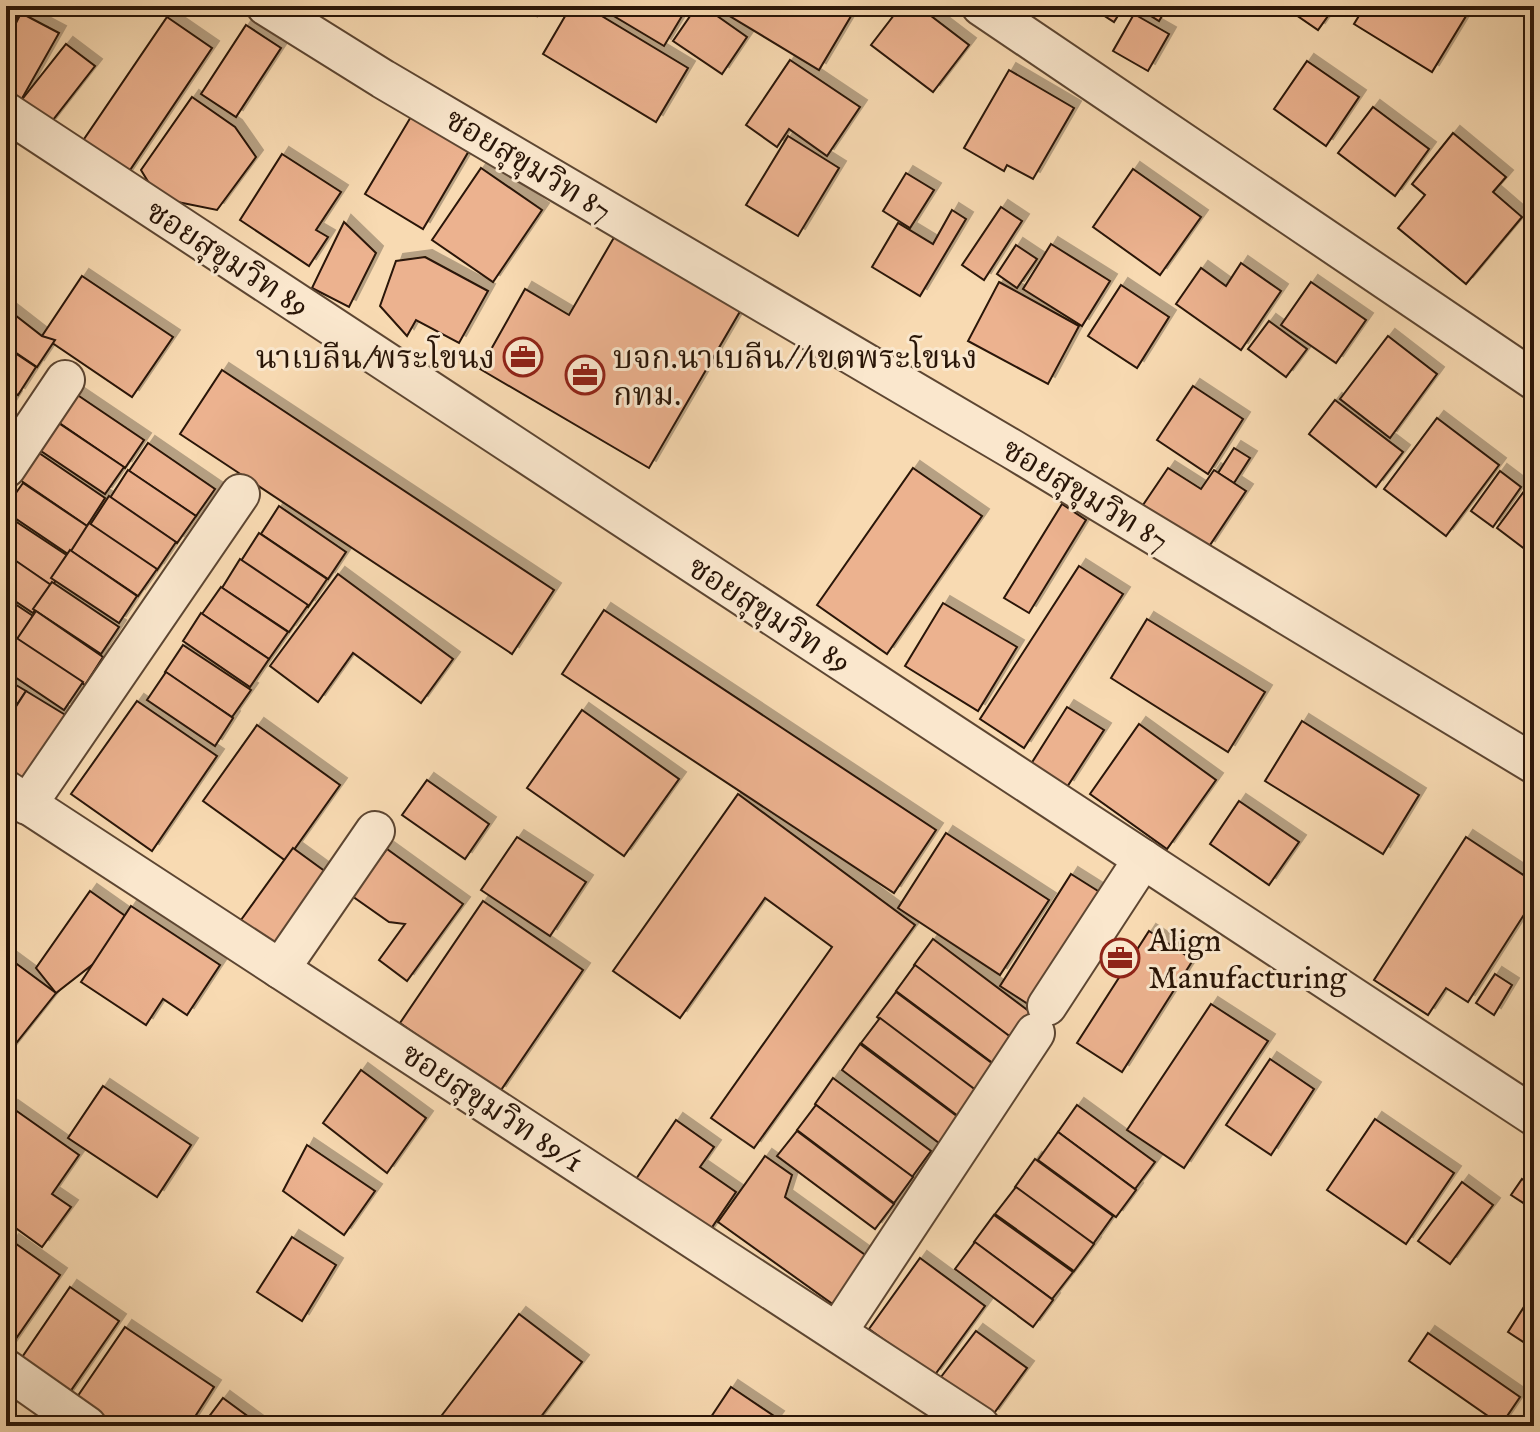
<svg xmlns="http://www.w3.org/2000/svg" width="1540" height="1432" viewBox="0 0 1540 1432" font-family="'IM FELL English','Noto Serif Thai',serif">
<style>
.building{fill:#ecb28f;stroke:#291507;stroke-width:2;filter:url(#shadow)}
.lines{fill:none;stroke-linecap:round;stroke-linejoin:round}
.minor-casing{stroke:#5d4632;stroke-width:42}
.minor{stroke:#fae7cd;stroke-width:38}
.labels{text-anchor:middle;stroke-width:6;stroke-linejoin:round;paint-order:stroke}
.street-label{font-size:32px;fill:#291507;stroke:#fae7cd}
.poi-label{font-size:32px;fill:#291507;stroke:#fae7cd;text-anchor:start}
</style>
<defs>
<filter id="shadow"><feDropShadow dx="7" dy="-7" stdDeviation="0" flood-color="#0004"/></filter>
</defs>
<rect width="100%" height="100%" fill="#f8dab2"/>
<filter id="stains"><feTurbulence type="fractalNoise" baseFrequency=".0025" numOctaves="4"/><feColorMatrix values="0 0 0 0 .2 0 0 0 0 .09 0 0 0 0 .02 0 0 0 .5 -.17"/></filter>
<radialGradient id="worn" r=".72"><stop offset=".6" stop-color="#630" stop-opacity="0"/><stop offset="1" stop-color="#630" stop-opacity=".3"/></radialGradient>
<g class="building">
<path d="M6,6L21,13L6,37Z"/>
<path d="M521,6H543L537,16Z"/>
<path d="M571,6H585L688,68L656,122L543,54Z"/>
<path d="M597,6H688L664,46Z"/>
<path d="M697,6H703L747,37L722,74L673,41Z"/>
<path d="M713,6H857L819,70Z"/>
<path d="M901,6H918L969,45L933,92L871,45Z"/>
<path d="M1089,6H1124L1114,22Z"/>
<path d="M1135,6H1168L1159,21Z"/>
<path d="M1283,6H1335L1318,30Z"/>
<path d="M1365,6H1449L1466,16L1432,72L1354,24Z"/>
<path d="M21,13L59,33L20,102L6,94V43Z"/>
<path d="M1134,14L1169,34L1148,71L1113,51Z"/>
<path d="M167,17L212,48L126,176L80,145Z"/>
<path d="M246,25L281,48L236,117L201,94Z"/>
<path d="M66,44L95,66L49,125L20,102Z"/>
<path d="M790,60L860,107L827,156L789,129L777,147L746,125Z"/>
<path d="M1307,61L1359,97L1326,146L1274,109Z"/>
<path d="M1009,70L1074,108L1033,179L1007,165L1004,171L964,148Z"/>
<path d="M192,97L235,127L256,157L217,210L158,198L141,170Z"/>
<path d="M1373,107L1429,149L1395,196L1338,153Z"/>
<path d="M412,115L470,149L423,229L365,194Z"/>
<path d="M1453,133L1506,177L1493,192L1522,217L1466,284L1398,228L1425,195L1412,184Z"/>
<path d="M788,136L839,168L798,236L746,205Z"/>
<path d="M282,154L341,192L316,230L328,237L309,266L240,220Z"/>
<path d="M481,168L542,210L493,282L432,240Z"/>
<path d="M1133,169L1201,217L1160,275L1093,227Z"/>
<path d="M906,173L934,190L910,228L883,211Z"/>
<path d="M1001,207L1022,221L984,280L962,265Z"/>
<path d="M952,210L966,219L920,296L872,267L898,223L933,244Z"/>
<path d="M344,222L376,253L349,307L312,288Z"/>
<path d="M616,234L742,308L649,468L480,369L525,289L569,315Z"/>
<path d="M1051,244L1110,281L1082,326L1023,289Z"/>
<path d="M1016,245L1037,259L1017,288L997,274Z"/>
<path d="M425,257L488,291L459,343L416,320L407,336L380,306L396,261Z"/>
<path d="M1241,263L1281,291L1241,350L1176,304L1201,268L1226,286Z"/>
<path d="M82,276L173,337L132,397L42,336Z"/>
<path d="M999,282L1079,326L1048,384L968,341Z"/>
<path d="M1311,282L1366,320L1336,363L1281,325Z"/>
<path d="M1121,285L1169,317L1137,368L1088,336Z"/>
<path d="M6,308L42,336L55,340L37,367L6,346Z"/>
<path d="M1269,321L1307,349L1286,377L1248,349Z"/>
<path d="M1388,336L1437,374L1390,438L1340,399Z"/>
<path d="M6,347L36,367L18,395L6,387Z"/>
<path d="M222,370L554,590L512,654L180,434Z"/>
<path d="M1193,386L1243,419L1208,474L1157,440Z"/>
<path d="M6,392L15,398L6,412Z"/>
<path d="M76,394L144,440L125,468L58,422Z"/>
<path d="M1335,400L1403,452L1376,487L1309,434Z"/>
<path d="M1437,418L1499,465L1446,536L1384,489Z"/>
<path d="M57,422L124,467L105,494L38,449Z"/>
<path d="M148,443L215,489L196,516L129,471Z"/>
<path d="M1234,448L1250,458L1234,483L1218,473Z"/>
<path d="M39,453L105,498L87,526L20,480Z"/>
<path d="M913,468L982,516L887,654L817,605Z"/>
<path d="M1168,468L1201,489L1214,470L1246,491L1208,548L1143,505Z"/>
<path d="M128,470L196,516L177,543L110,498Z"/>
<path d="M1500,471L1521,487L1493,527L1471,511Z"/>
<path d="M23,483L90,528L71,556L6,512V507Z"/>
<path d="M1525,490L1534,497V556L1497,528Z"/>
<path d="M109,496L176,542L157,570L90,525Z"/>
<path d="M1062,504L1086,520L1029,613L1004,598Z"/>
<path d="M279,506L346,552L328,579L261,534Z"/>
<path d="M6,515L71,558L52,586L6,555Z"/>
<path d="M89,523L157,569L138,596L71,551Z"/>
<path d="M259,533L327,579L308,607L241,561Z"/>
<path d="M70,550L137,596L119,623L51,578Z"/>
<path d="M6,554L51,585L33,613L6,595Z"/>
<path d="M240,559L308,605L289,632L222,588Z"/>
<path d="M1079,566L1123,594L1024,748L980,719Z"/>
<path d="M338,574L453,659L421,703L353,653L318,702L270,666Z"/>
<path d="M52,582L119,627L101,654L33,609Z"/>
<path d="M221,587L288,632L269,659L202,614Z"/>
<path d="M6,598L33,616L15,644L6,638Z"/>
<path d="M943,603L1017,647L978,711L905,666Z"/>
<path d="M604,610L936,830L894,893L562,674Z"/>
<path d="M36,611L103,657L85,685L17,639Z"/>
<path d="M201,613L269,659L250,687L183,641Z"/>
<path d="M1147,619L1265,692L1228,752L1111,678Z"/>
<path d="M15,637L83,682L64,710L6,671V651Z"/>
<path d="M183,645L251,690L232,717L165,672Z"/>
<path d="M166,672L233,718L215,746L147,700Z"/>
<path d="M6,679L26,691L6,721Z"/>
<path d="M26,691L72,719L27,783L6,768V722Z"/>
<path d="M137,701L217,756L152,851L71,794Z"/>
<path d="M1067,707L1104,730L1067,787L1031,764Z"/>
<path d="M582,710L679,779L624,856L527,788Z"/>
<path d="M1302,721L1419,795L1383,854L1265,781Z"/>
<path d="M1139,724L1216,780L1167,849L1090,794Z"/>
<path d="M257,725L340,785L286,861L203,801Z"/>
<path d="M427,780L489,824L465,859L402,815Z"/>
<path d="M738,794L915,925L754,1148L711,1118L832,947L765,898L680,1018L613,971Z"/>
<path d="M1239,801L1299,842L1269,885L1210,844Z"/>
<path d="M946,833L1049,900L1000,975L898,908Z"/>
<path d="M517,837L586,882L550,936L481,890Z"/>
<path d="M1466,837L1534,882V899L1468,1002L1446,988L1428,1015L1374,980Z"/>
<path d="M293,848L330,875L278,947L241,920Z"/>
<path d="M387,849L463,904L407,981L379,960L405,924L389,922L352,896Z"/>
<path d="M1071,874L1117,903L1045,1015L1000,986Z"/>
<path d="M90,891L131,920L106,954L56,993L36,968Z"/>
<path d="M483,901L583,970L499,1093L400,1023Z"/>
<path d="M131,906L220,965L187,1015L163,999L146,1025L81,982Z"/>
<path d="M1149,931L1193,960L1122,1072L1077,1043Z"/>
<path d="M933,939L1030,1012L1011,1038L914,965Z"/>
<path d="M6,956L56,993L6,1056Z"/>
<path d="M915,965L1012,1038L994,1064L896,991Z"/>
<path d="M1495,974L1512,985L1494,1015L1476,1003Z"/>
<path d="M896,992L993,1064L974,1090L877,1017Z"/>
<path d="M1211,1004L1268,1041L1184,1168L1127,1130Z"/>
<path d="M880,1018L977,1091L958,1116L861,1043Z"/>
<path d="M860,1044L958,1117L939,1143L842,1070Z"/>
<path d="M1270,1059L1314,1089L1271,1155L1226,1125Z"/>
<path d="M361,1070L426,1118L387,1173L323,1123Z"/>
<path d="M833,1078L931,1151L912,1177L815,1104Z"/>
<path d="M103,1086L191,1145L157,1197L68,1138Z"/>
<path d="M816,1105L913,1177L894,1203L797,1130Z"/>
<path d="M1077,1105L1155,1162L1135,1189L1058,1132Z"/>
<path d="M11,1107L79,1155L52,1194L71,1207L42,1247L6,1221V1114Z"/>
<path d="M1375,1119L1454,1173L1406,1244L1327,1190Z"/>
<path d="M676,1120L714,1147L700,1167L736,1192L704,1239L630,1188Z"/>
<path d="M797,1131L894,1204L875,1229L777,1156Z"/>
<path d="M1058,1132L1136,1190L1116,1217L1038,1160Z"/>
<path d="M307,1145L375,1191L344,1235L283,1191Z"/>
<path d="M765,1156L792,1175L785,1197L868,1257L834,1305L718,1222Z"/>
<path d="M1035,1159L1113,1216L1093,1244L1015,1187Z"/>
<path d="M1522,1179L1534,1187V1210L1511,1195Z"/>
<path d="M1462,1182L1493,1205L1450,1264L1418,1241Z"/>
<path d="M1016,1187L1094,1244L1074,1271L995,1214Z"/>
<path d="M994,1215L1073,1272L1052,1299L974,1242Z"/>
<path d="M292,1237L336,1265L302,1321L257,1292Z"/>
<path d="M12,1241L60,1275L6,1353V1249Z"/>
<path d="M975,1242L1053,1300L1033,1327L955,1269Z"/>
<path d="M920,1258L985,1306L934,1376L869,1329Z"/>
<path d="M70,1287L119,1321L63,1402L14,1369Z"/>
<path d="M1534,1291V1349L1508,1332Z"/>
<path d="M519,1314L582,1362L534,1426H448L439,1419Z"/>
<path d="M125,1327L214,1387L189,1426H103L73,1403Z"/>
<path d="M976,1331L1027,1368L992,1416L941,1377Z"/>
<path d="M1428,1333L1520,1397L1501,1425L1409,1361Z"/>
<path d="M731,1387L777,1418L771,1426H705Z"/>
<path d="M223,1398L261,1426H202Z"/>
</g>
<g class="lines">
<g class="minor-casing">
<g id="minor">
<path d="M266,6L383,79L1012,449L1534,764"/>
<path d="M981,6L1534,380"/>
<path d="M6,112L1534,1116"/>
<path d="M6,468L65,380"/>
<path d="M6,790L980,1426"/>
<path d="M27,805L240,494"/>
<path d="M280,969L375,831"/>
<path d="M1047,1006L1143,859"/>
<path d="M838,1331L1035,1033"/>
<path d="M6,1369L87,1426"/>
</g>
</g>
<use href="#minor" class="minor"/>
</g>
<defs>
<g id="office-ring" transform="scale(2)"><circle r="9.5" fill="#fae7cd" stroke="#8f2418" stroke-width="1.5"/><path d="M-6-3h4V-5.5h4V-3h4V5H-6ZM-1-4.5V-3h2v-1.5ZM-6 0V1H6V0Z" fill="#8f2418"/></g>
</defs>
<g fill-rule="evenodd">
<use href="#office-ring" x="523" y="357"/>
<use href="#office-ring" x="585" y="375"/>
<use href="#office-ring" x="1120" y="958"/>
</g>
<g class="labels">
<g class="street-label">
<text transform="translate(529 164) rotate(31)" y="11">ซอยสุขุมวิท 87</text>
<text transform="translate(228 258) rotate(33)" y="11">ซอยสุขุมวิท 89</text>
<text transform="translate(1086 494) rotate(31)" y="11">ซอยสุขุมวิท 87</text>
<text transform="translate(770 614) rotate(33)" y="11">ซอยสุขุมวิท 89</text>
<text transform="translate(493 1107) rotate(33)" y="11">ซอยสุขุมวิท 89/1</text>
</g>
<g class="poi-label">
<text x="495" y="368" text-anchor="end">นาเบลีน/พระโขนง</text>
<text x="613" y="368">บจก.นาเบลีน//เขตพระโขนง<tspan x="613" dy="37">กทม.</tspan></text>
<text x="1148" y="951">Align<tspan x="1148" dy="37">Manufacturing</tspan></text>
</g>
</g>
<rect width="1540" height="1432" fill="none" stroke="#f8dab2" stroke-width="32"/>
<rect x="8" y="8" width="1524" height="1416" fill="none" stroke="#291507" stroke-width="4"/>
<rect x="16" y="16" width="1508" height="1400" fill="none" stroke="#291507" stroke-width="2"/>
<rect width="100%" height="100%" filter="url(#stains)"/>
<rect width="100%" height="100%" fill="url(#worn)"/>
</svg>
